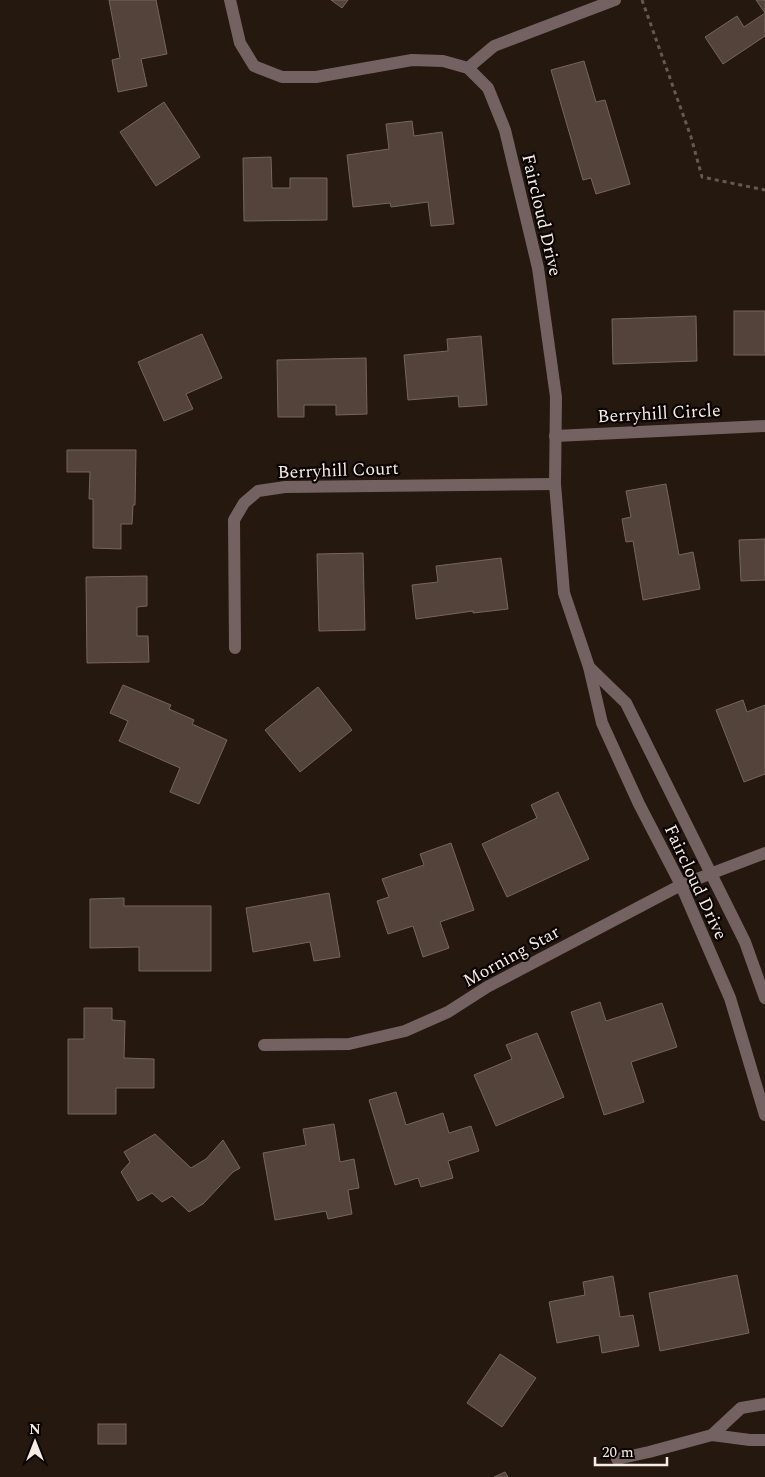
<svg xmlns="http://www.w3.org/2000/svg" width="765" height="1477" viewBox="0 0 765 1477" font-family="Spectral,serif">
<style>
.building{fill:#53433a;stroke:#76655b}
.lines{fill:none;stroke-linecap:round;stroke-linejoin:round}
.path{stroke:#655951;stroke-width:3;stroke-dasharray:4 4;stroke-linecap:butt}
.minor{stroke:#746262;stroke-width:12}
.labels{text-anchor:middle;stroke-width:4.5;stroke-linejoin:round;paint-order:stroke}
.street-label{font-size:18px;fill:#f6ece6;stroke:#0a0503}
</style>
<rect width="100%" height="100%" fill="#25180f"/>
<g class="building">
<path d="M109,0H156L167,54L141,59L147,86L118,92L112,60L120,58Z"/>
<path d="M331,0H348L342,8Z"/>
<path d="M756,0H765V13Z"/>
<path d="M765,13V36L723,64L705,37L737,16L744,27Z"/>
<path d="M584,61L596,102L605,100L630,184L596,194L591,178L583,180L551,70Z"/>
<path d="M164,102L200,157L156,186L120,132Z"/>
<path d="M412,121L414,136L442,132L454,224L431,226L428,202L391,207L390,203L353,207L347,155L389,149L386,124Z"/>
<path d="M271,157L272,188H290V178H327V220L244,221L243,158Z"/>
<rect x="734" y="311" width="31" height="44"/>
<path d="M696,316L697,361L613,364L612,319Z"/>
<path d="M202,334L222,378L186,394L193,409L164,421L138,362Z"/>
<path d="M481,336L487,405L459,407L458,396L408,400L404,355L448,351L447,339Z"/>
<path d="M366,358L367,414L336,415V405H304V417H278L277,360Z"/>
<path d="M67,450H136L135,505H133L132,524H121V549L93,548V499H89L90,472H67Z"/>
<path d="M666,484L679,555L693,552L700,589L643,600L633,541L626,542L622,519L631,517L626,491Z"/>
<path d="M765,539V580L741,581L739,540Z"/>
<path d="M363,553L365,630L319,631L317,554Z"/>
<path d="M501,558L508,609L473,613V611L416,619L412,585L438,582L436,566Z"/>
<path d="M147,576V606L137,607V636H148L149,662L87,663L86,577Z"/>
<path d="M123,685L171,705L169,709L194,720L192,724L227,740L199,804L170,792L180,768L119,741L128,721L110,713Z"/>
<path d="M318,687L352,730L300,772L265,730Z"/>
<path d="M743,700L747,712L765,705V774L744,782L716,710Z"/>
<path d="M558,792L589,859L507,897L482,844L537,818L531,805Z"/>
<path d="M451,843L474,910L440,922L449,948L423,957L413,926L388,934L377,901L389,897L382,879L424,865L420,854Z"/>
<path d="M329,893L340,957L314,961L310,942L253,952L246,908Z"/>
<path d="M124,898V906H211V971H139V947L90,948V899Z"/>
<path d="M600,1002L606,1021L662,1003L677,1047L631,1062L644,1102L604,1115L571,1012Z"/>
<path d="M84,1008H112V1020L125,1021L124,1058L154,1059V1088H116V1114H68V1039H84Z"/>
<path d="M537,1033L564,1097L496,1126L474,1075L512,1059L506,1045Z"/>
<path d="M396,1092L406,1125L443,1113L449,1133L471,1126L479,1151L448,1161L453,1178L421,1187L418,1178L395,1185L369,1100Z"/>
<path d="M334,1124L340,1162L354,1159L359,1188L348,1190L352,1214L328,1219L326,1211L275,1220L263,1153L306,1145L303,1129Z"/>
<path d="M155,1134L191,1168L206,1159L223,1140L240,1168L233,1172L203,1204L189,1212L172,1196L162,1202L152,1193L138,1201L121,1172L130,1162L124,1152Z"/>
<path d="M737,1275L749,1333L660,1351L649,1293Z"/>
<path d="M613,1276L620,1317L633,1315L639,1346L602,1353L599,1335L557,1343L549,1302L585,1295L583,1282Z"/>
<path d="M500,1354L536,1378L502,1427L467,1403Z"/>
<rect x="98" y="1424" width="28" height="20"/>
<path d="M505,1472L508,1477H494Z"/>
</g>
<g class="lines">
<path class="path" d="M642,0L691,137L702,177L765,190"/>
<g class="minor">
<path d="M230,0L240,43L254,66L282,77H316L412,60L443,61L468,68L488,88L505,130L538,268L556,397L555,484L564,593L589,667L602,723L639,804L681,885L730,998L765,1115"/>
<path d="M468,68L494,46L615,0"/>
<path d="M555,436L765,426"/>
<path d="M235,648L234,520L244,503L258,491L285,487L555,484"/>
<path d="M589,667L626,703L745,942L765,998"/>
<path d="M264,1045L349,1044L405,1031L448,1012L487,987L681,885L765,853"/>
<path d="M712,1435L741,1408L765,1404"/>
<path d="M617,1459L649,1452L712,1435L750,1440H765"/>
</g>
</g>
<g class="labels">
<g class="street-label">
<text transform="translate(542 215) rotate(77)" y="6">Faircloud Drive</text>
<text transform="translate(659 413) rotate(-3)" y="6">Berryhill Circle</text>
<text transform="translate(338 470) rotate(-2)" y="6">Berryhill Court</text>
<text transform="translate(696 882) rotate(65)" y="6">Faircloud Drive</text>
<text transform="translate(511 956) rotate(-29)" y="6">Morning Star</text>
</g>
</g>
<g transform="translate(35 1442)" stroke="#0a0503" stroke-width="4" paint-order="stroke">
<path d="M0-4L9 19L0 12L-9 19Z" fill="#f6ece6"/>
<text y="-8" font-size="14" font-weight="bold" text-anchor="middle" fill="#f6ece6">N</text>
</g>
<path d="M595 1457v8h72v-8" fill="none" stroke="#f6ece6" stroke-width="2.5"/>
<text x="602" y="1457" font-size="15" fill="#f6ece6" stroke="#0a0503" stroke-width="4" paint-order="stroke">20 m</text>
</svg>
